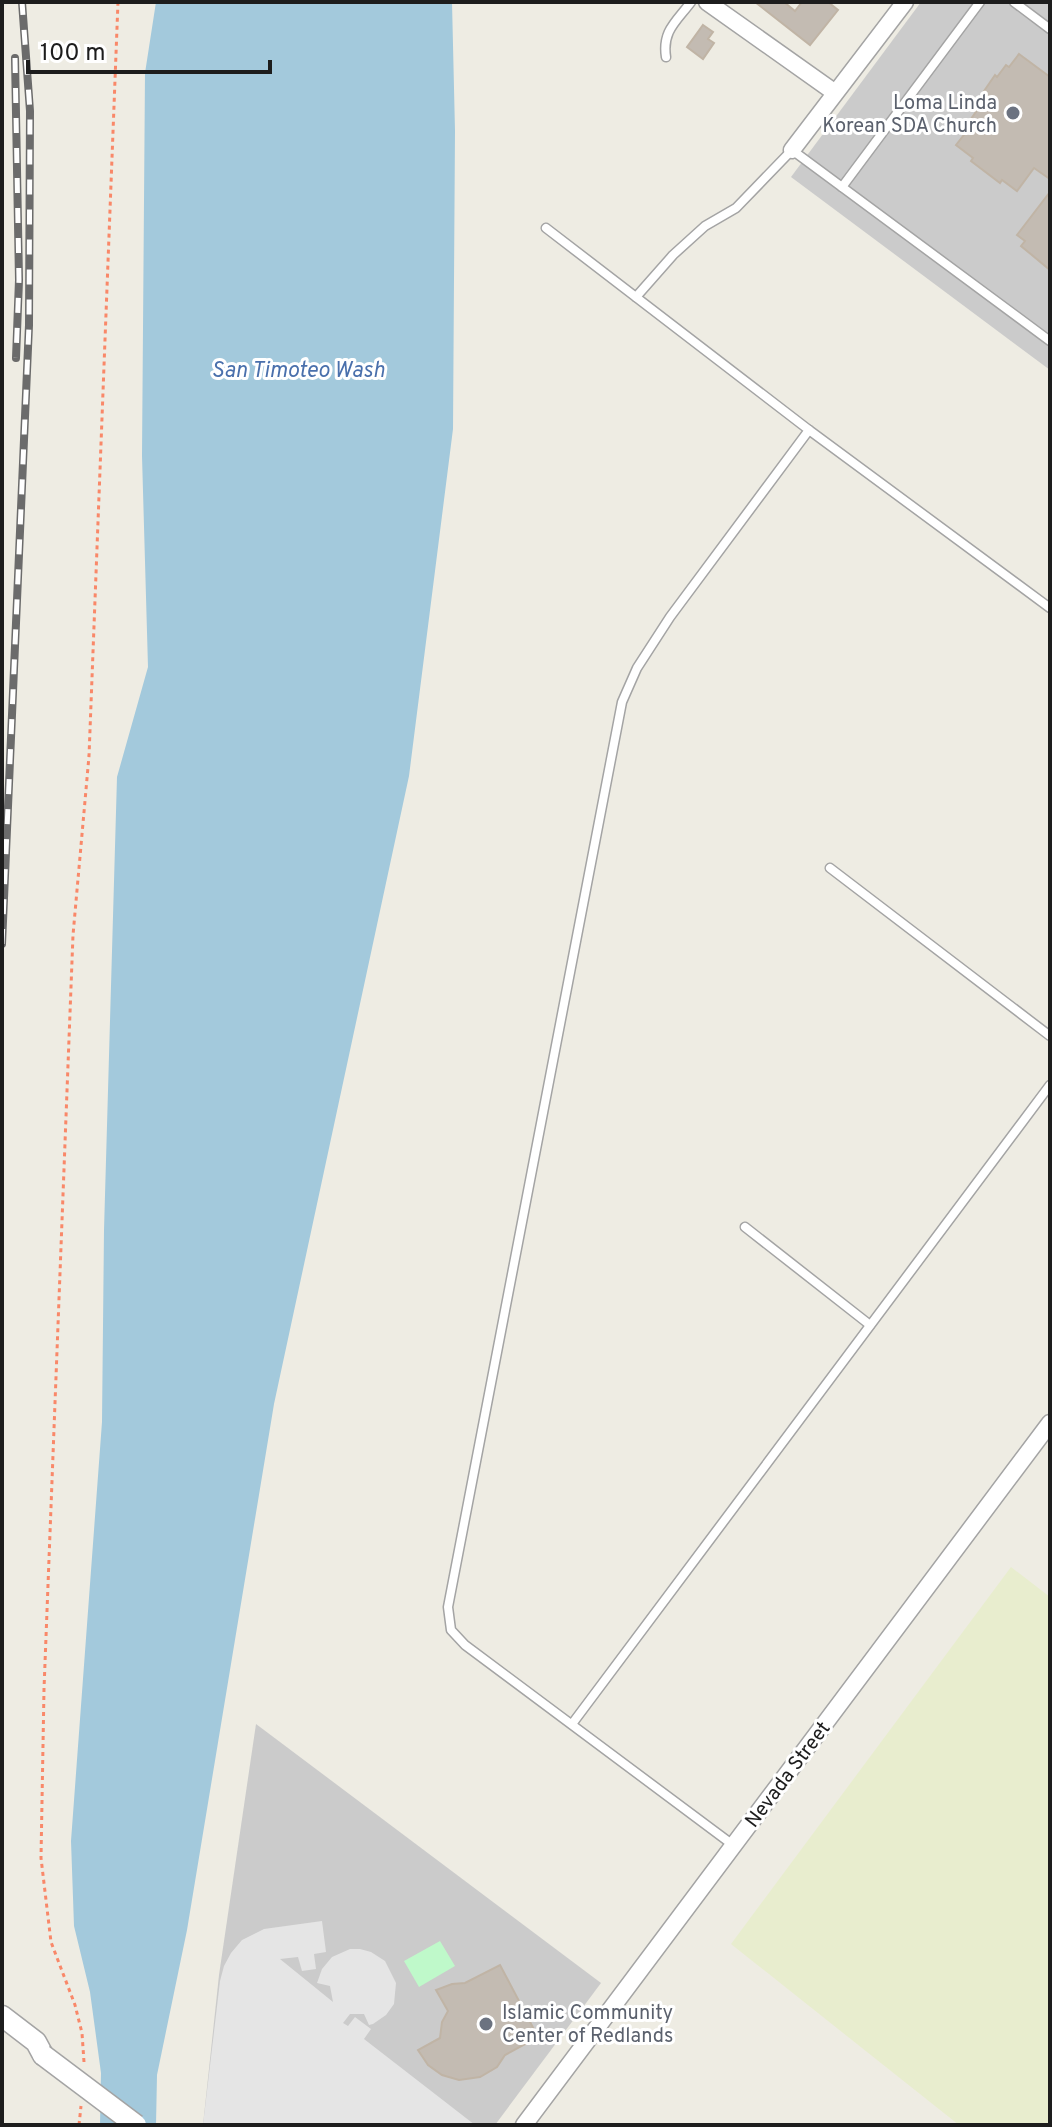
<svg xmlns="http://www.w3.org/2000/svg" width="1052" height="2127" viewBox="0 0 1052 2127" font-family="Overpass,sans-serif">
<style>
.religious{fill:#cbcbcb}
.farmland{fill:#e8edce}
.park{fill:#bff9ca}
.parking{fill:#e5e5e5}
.water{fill:#a3c9dc}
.building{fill:#c3bbb2;stroke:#c0b4a5;stroke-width:2}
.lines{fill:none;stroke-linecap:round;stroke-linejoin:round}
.service-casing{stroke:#a4a4a4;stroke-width:11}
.minor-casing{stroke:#a4a4a4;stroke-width:19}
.tertiary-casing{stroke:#a4a4a4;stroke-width:23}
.path{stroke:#f98869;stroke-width:3;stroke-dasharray:4 4;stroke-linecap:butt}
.service{stroke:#fff;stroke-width:8}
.minor{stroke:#fff;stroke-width:16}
.tertiary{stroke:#fff;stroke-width:20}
.rail-casing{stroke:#6b6b6b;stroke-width:8}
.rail{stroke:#fff;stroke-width:5;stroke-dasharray:15;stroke-linecap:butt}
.tertiary-bridge-casing{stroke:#a4a4a4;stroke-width:23;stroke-linecap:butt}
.tertiary-bridge{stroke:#fff;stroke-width:20}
.worship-dot{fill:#6b7280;stroke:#fff;stroke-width:3}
.labels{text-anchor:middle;stroke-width:6;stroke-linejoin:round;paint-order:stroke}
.worship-label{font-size:20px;fill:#5b616d;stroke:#fff;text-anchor:end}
.street-label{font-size:20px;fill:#1d1d1d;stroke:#fff}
.water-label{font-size:22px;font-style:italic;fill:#4a70ac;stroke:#fff}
</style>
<rect width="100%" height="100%" fill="#eeece3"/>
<g class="religious">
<path d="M921,2H1050V370L791,177Z"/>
<path d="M256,1724L601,1983L495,2125H203L219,1975Z"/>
</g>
<path class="farmland" d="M1011,1567L1050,1597V2125H959L731,1944Z"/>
<path class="park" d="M440,1941L455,1966L419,1987L404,1961Z"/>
<path class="parking" d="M322,1921L326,1952L314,1954L316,1969L302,1971L298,1957L280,1959L333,2002L330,1986L317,1983L322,1969L332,1957L350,1949H360L371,1952L385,1961L396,1983L394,2004L386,2015L373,2024L369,2025L364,2014H350L343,2023L348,2026L355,2017L371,2029L364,2039L475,2125H203L220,1981L224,1966L231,1953L242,1940L264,1929Z"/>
<path class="water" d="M156,2H452L455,131L453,429L409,776L274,1404L187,1930L157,2075L156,2125H100L101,2073L90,1992L74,1926L71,1841L102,1422L104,1230L117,777L148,667L142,456L145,73Z"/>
<g class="building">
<path d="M755,2H784L795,11L802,2H828L838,10L810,45Z"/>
<path d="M703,25L713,32L708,39L714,43L703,59L687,47Z"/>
<path d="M1019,54L1050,77V179L1034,168L1017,191L1002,180L1000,183L971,161L973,158L956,145L974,122L971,119L980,106L977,104L986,92L984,91L995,75L997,77L1006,65L1009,67Z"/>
<path d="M1050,192V270L1021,246L1025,241L1017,235Z"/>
<path d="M500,1965L538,2037L505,2055L497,2067L480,2077L459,2080L442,2075L428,2065L418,2050L440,2038L442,2022L448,2011L436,1990L452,1984L465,1983Z"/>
</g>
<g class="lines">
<g class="service-casing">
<g id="service">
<path d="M1014,2L1050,29"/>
<path d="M666,57C662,31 676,22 691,2"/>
<path d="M842,187L980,2"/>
<path d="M546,228L809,430L670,617L637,668L622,702L448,1607L451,1630L465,1645L733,1845"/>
<path d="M636,297L673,255L705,226L736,208L792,150L1050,341"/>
<path d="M809,430L1050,608"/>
<path d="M830,868L1050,1036"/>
<path d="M745,1227L870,1325"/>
<path d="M572,1724L1050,1085"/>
</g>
</g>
<g class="minor-casing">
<g id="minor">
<path d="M707,2L834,92"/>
<path d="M792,150L905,2"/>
<path d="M524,2125L1050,1423"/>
</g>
</g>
<g class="tertiary-casing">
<path id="tertiary" d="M2,2016L36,2042L43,2055"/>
</g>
<g class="path">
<path d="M84,2062L82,2033L75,2005L51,1942L41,1858L44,1689L73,935L89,756L118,2"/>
<path d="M79,2125L81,2106"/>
</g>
<use href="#service" class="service"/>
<use href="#minor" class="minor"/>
<use href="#tertiary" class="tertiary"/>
<g class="rail-casing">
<g id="rail">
<path d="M15,58L19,280L16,358"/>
<path d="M2,944L29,325L30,111L22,2"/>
</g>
</g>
<use href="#rail" class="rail"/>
<g class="tertiary-bridge-casing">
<path id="tertiary-bridge" d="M43,2055L136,2125"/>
</g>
<use href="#tertiary-bridge" class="tertiary-bridge"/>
</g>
<g class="worship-dot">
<circle cx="1013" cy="113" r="8"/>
<circle cx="486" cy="2024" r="8"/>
</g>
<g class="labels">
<g class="worship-label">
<text x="997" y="109">Loma Linda<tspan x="997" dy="23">Korean SDA Church</tspan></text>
<text x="502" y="2019" text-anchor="start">Islamic Community<tspan x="502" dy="23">Center of Redlands</tspan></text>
</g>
<g class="street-label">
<text transform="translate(787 1774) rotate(-53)" y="7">Nevada Street</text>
</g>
<g class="water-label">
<text x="298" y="377">San Timoteo Wash</text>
</g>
</g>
<rect width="1052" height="2127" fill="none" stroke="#1d1d1d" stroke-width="8"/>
<path d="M28 60v12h242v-12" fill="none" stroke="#1d1d1d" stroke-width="4"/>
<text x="40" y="60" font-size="24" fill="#1d1d1d" stroke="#ffffff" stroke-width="6" paint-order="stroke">100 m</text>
</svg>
